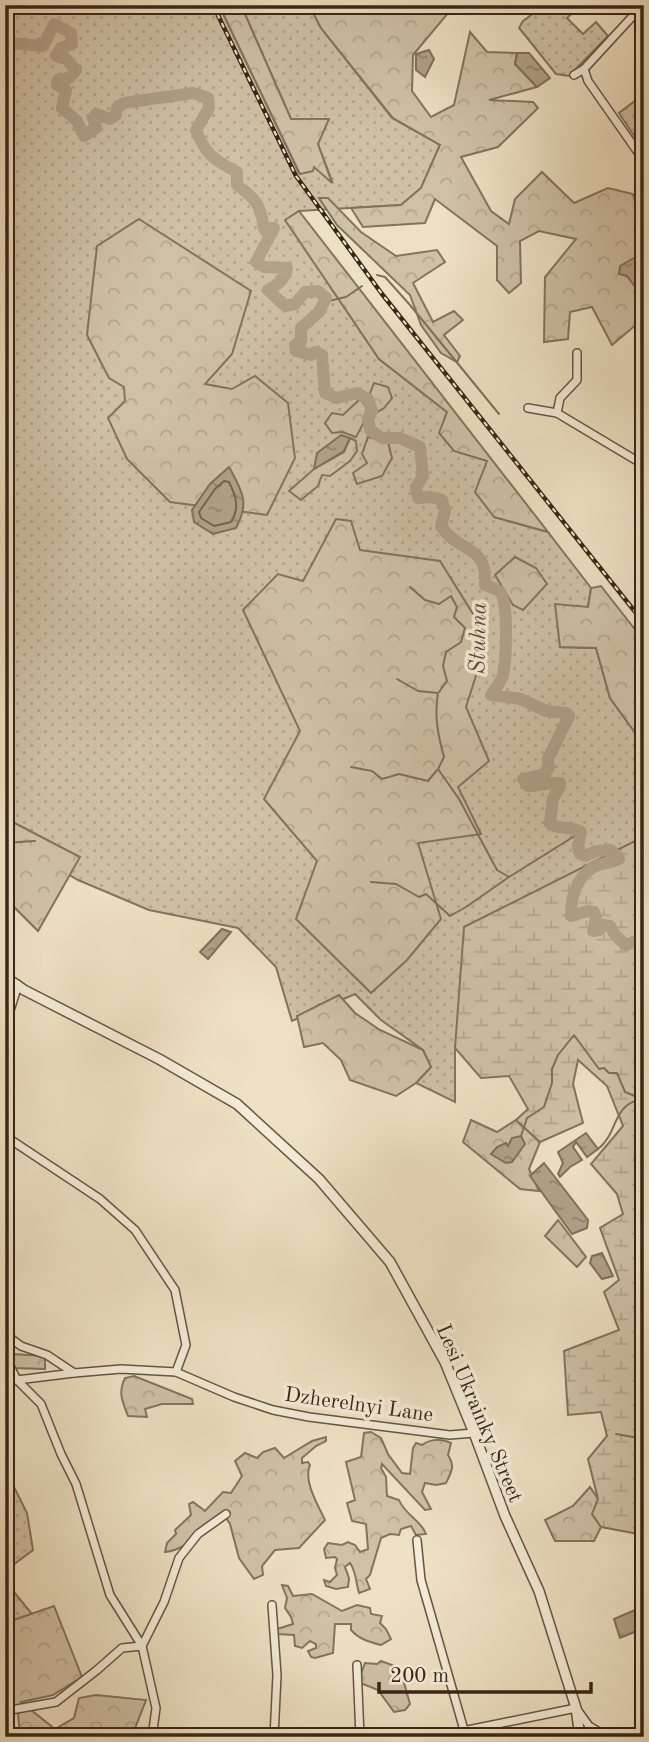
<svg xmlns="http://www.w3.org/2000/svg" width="649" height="1742" viewBox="0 0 649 1742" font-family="'Old Standard TT',serif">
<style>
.grass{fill:url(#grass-dots);stroke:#84735e;stroke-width:2}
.forest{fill:url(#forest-crowns);stroke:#84735e;stroke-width:2}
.wetland{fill:url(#wetland-marsh);stroke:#84735e;stroke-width:2}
.water{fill:url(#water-ripples);stroke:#816f5b;stroke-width:2}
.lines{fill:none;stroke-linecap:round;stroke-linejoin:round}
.shore{stroke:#766350;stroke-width:2}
.stream{stroke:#816f5b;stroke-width:2}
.river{stroke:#b1a189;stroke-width:12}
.minor-casing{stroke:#675442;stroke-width:10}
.tertiary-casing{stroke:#675442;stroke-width:12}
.minor{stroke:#f4ecd8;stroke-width:7}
.tertiary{stroke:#f4ecd8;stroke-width:9}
.rail-casing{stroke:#3a2517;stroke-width:4.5}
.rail{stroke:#f4ecd8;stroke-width:2;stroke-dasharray:5;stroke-linecap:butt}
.labels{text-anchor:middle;stroke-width:7;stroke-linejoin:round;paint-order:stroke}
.street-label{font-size:21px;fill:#3a2517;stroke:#f4ecd8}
.water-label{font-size:23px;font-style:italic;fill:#5e4a39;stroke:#f4ecd8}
</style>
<defs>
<pattern id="grass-dots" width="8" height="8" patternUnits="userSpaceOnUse" patternTransform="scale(1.75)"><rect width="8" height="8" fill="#cfc1a6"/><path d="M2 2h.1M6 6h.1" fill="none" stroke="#b2a68e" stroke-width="1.8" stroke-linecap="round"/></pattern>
<pattern id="forest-crowns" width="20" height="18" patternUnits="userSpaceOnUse" patternTransform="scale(1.75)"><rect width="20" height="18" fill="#cfc1a6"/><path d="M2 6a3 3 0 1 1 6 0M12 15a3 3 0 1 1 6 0" fill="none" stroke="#b2a68e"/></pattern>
<pattern id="wetland-marsh" width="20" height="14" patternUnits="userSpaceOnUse" patternTransform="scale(1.75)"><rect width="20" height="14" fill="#cfc1a6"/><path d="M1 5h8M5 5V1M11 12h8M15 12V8" fill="none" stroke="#b2a68e"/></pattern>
<pattern id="water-ripples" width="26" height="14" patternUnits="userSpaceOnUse" patternTransform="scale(1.75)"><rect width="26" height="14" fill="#b1a189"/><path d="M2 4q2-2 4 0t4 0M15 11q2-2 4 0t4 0" fill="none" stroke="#91836f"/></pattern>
</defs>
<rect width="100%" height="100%" fill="#eee1c3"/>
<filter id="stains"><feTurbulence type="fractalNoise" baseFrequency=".00286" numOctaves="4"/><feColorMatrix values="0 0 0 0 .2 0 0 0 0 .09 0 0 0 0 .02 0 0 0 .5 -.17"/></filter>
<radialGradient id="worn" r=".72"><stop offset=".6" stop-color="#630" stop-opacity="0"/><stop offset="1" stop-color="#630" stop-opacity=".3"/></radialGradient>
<g class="grass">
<path d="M5,5H219L299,173L314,167L332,181L318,144L291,119L241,5H309L321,28L392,118L440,145L421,188L401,205L299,211L286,220L379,359L447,412L488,461L494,517L548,532L591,588L588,607L560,647L596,648L610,698L644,745V840L633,842L455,1048V1102L416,1083L431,1067L423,1050L381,1020L355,994L292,1021L276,967L238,928L149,910L78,880L5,836Z"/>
<path d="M545,5H581L567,18L583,34L596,22L608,36L569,76L556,74L519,28L523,21Z"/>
<path d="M644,94V151L619,113Z"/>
<path d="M9,1477L27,1513L33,1550L5,1571V1479Z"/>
<path d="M5,1581L32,1614L5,1623Z"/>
</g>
<g class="forest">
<path d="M219,5H241L291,119H329L318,144L332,183L314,167L313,171L300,174Z"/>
<path d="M309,5H415L416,10L449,12L413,55L412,91L431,117L454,105L470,32L487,52L517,53L515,64L537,87L489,100L533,102L538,108L498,147L461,157L491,211L509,224L515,199L542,172L574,203L608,188L633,194L644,235V318L612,345L592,307L570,312L568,339L544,342L545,277L576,239L539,231L520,241L521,283L509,293L497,280V246L435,199L425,223L363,227L351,208L401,205L421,188L440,145L393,118L321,28Z"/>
<path d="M319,198H328L361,232L396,256L437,250L445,262L413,283L433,322L454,311L463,320L444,335L460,356L457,362L441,353L421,325L410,295L337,225Z"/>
<path d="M299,211L548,532L494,517L475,492L487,461L454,451L439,433L447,412L379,359L285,220Z"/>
<path d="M139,219L251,291L232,354L205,384L232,389L255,376L288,403L295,458L267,515L170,502L127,459L108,418L125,401L124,387L109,378L87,335L97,246Z"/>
<path d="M374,383L388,387L392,398L384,408L377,412L369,396Z"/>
<path d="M360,399L367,408L363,424L356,437L342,432L332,433L325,423L332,413L343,415Z"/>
<path d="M368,437L388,442L392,458L382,476L357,484L353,473L367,463L362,454Z"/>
<path d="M350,438L356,441L357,451L350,461L330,476L322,475L318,486L301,500L289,491L314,469L344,452Z"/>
<path d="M336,519L351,521L360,550L440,561L488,638L466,707L489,761L458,787L481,834L418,843L441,919L407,960L371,993L296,919L317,861L264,799L300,731L243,610L278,574L303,581Z"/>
<path d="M515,557L536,568L547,584L523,610L513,605L495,575Z"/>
<path d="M601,586L644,641V745L610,698L596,648L560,647L555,604L588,607L591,588Z"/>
<path d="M5,818L80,857L38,931L5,898Z"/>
<path d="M339,995L355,1013L380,1030L423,1050L431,1067L416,1083L396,1096L350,1080L341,1060L323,1043L304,1047L297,1016Z"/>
<path d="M471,1120L497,1132L516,1120L540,1142L529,1169L539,1191L520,1189L463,1142Z"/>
<path d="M558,1220L586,1257L577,1267L545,1236Z"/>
<path d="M12,1354L45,1356V1369L13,1368Z"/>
<path d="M134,1376L192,1399L193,1404H162L145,1409L147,1417L128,1416C122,1401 118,1392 125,1378Z"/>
<path d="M371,1432L381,1438L388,1454L402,1473L410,1474L413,1448L416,1443L422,1445C432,1438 441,1439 451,1443L448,1455C455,1466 452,1471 446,1483L436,1485L425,1483L422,1492L431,1509L425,1510L382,1464L381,1468L386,1477L387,1496L399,1500C405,1515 421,1520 426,1534L416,1535L411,1526L401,1529L399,1535L390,1534L381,1538L370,1575L366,1579L370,1589L359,1593C356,1583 356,1571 350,1563L345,1567L349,1578L348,1587L336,1589L326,1586L324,1580L330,1582L337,1575L335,1568L337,1559L335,1557L326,1558L324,1549L328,1543L342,1545L348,1542L355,1545L360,1552L368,1549L366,1524L352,1521L347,1503L355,1500L346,1462L361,1457L364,1433Z"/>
<path d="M326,1437V1441L316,1446L302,1458V1463L308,1462L310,1465C303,1481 318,1505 325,1520L299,1548L275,1550L262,1566L263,1575L254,1579L239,1558L230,1524L225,1516C198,1522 195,1549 165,1552L167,1543L176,1534L175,1530L191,1515L189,1504L193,1502L205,1511L223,1492L231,1493L242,1476L235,1461L245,1453L257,1458L263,1452L275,1448L284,1458L312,1441Z"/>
<path d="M590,1487L598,1499L593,1514L601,1527L594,1541H555L545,1520L573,1506Z"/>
<path d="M282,1585L288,1586L293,1596L312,1594L342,1611L357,1605L370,1608L371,1614L382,1616L380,1623L386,1629L391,1639L381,1645C369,1642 359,1639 351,1630V1624H335L333,1653L315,1658L311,1657L308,1651L316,1648V1644L310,1641L302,1648L295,1646L294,1635L277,1634V1629L293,1624L291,1617L285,1608L287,1598Z"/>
<path d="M54,1606L82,1677L53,1695L21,1702L55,1729L74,1718L79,1698L96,1695L146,1700L132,1736L20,1737L18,1713L5,1698V1623Z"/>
<path d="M381,1661L400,1668L410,1704L405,1710L394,1712L378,1690L358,1682L365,1663L377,1664Z"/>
</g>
<path class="wetland" d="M644,840V1535L601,1527L592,1514L598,1499L588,1459L607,1436L601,1412L568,1415L564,1351L619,1330L604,1292L619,1280L600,1228L623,1214L617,1194L591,1164L623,1126L607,1086L578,1060L573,1084L583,1123L540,1142L516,1120L528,1109L509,1076L481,1078L455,1048L464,927L633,842Z"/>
<g class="water">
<path d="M429,50L434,59L425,77L416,70V54Z"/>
<path d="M517,53H529L550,78L537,87L515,64Z"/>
<path d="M634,258L643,260C644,272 642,278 636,288L627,276L619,274L620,266Z"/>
<path d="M341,435L350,438L344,451L314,469L317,453Z"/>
<path d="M229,467C242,491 250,502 236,528L213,534L194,522L192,510L210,484Z"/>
<path d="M222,929L231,932L208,959L200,952Z"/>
<path d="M586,1133L598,1149L587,1157L576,1142L573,1147L582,1160L570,1167L560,1177L558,1174L563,1163L558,1152Z"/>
<path d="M521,1136L525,1144L512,1162L506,1163L491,1154L497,1147L506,1143L508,1146L512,1138Z"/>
<path d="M544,1163L588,1220L587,1228L572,1234L530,1176Z"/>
<path d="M602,1253L613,1276L602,1279L590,1263L592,1256Z"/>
<path d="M644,1606V1628L620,1638L614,1619Z"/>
</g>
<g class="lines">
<path class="shore" d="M224,481L229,482C236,496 240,508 231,522L214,526L201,518L199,512L215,489Z"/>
<g class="stream">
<path d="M377,275L385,277L410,305L499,414"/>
<path d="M324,302L346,297L362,286"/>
<path d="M410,587L425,600L439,604L451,596L457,607L454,617L465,628L461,642L446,652L443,666L447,681L439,692"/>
<path d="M397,679L418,691L438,693C434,716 438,735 444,757L438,769L459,799L497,870L509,877L581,832"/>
<path d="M351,767L372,771L382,779L399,774L428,781L437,770"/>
<path d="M5,843L35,841"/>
<path d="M371,882L396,884L419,897L426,894L450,916L466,907L509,877"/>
<path d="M521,1136L527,1118L544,1107L552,1083V1069L558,1055L574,1035L599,1069L604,1068L609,1073H617L625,1092L642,1099"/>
<path d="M598,1149C619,1133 611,1105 642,1099L644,1101"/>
<path d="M643,1331H644"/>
<path d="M616,1434L644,1439"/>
</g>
<g class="river">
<path d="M5,40L9,43L43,46L54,24L71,33L72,44L61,48L56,56L66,59L76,70L69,78L58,80L57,85L66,90L62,108L77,121L84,136L96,128L93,118L96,114L110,119L116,115L117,108L124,103L193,93L208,98L209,108L196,130C205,154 214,160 237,172V185C256,199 261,205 264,229L274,228L256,262L264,267L287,268C286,279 278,285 268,290L285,306L295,304L305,292L318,291L326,298L319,312L301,328V341L295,345L296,351L311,355L315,352L322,355L325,393L337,398L357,393L368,399L372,411L368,418L370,430L382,438H400L420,447L423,476L416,487L418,498L430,497L442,500L445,511L441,526C458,553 488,544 485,585C489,587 496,588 500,592C509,601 506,662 503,675C501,682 495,689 491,695L521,699L546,711L566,713L569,716L548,759L549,767L545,774L523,779L528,786C539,787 549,781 560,783V787L553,798L550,824C560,830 572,826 581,832L578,846L580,854L585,856L596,851L611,850L619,859C611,863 603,863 596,866C576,876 571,896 571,916L588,911L594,912L596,918L593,931L599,930L603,925L610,926L615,935L626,945L638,940L644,931"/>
<path d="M644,1009L639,1014L644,1023"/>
</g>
<g class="minor-casing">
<g id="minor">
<path d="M584,69L588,81L644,161"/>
<path d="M574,75L584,69L643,5"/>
<path d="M577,353V380L560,398L557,413L644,465"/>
<path d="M528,408L557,413"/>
<path d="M5,1136L100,1199L135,1230L175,1290L186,1345L176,1372"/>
<path d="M5,1334L21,1346L47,1355L74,1373L121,1369L176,1372L234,1397L273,1410L309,1417L450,1435L474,1433"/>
<path d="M5,1356L17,1380L74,1373"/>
<path d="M5,1380H17L41,1404L61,1454L76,1484L110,1595L142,1646L156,1708L152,1737"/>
<path d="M417,1540L421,1580L464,1730"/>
<path d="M272,1605L277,1675L274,1737"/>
<path d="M142,1646L164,1602L179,1558L198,1534L226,1514"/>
<path d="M357,1665L360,1737"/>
<path d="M5,1711L56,1702L97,1670L122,1648L142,1646"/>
<path d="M427,1737L448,1734L576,1708L589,1726L608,1737"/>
</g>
</g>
<g class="tertiary-casing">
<g id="tertiary">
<path d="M5,977L24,990L159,1059L237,1104L319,1179L390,1262L445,1362L474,1433L505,1516L539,1591L576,1708L580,1737"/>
<path d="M5,1023L17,985"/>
</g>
</g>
<use href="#minor" class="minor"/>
<use href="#tertiary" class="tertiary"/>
<g class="rail-casing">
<path id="rail" d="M213,5L296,176L382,294L644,623"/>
</g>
<use href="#rail" class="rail"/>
</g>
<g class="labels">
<g class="street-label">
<text transform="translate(359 1404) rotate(8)" y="7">Dzherelnyi Lane</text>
<text transform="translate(480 1413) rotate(67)" y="7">Lesi Ukrainky Street</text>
</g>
<g class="water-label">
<text transform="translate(477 638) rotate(-89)" y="8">Stuhna</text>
</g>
</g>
<rect width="649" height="1742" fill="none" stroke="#eee1c3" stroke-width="28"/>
<rect x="7" y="7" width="635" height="1728" fill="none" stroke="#3a2517" stroke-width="3.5"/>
<rect x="14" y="14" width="621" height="1714" fill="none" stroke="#3a2517" stroke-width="2"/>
<path d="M379 1682v10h212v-10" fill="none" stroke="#3a2517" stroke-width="3.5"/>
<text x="390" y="1682" font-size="21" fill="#3a2517" stroke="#f4ecd8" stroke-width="5" paint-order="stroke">200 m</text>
<rect width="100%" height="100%" filter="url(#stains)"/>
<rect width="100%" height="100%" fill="url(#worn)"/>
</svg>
